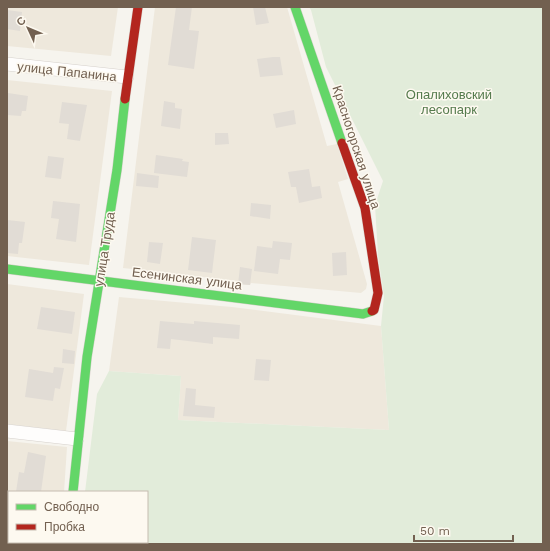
<svg xmlns="http://www.w3.org/2000/svg" width="550" height="551" viewBox="0 0 550 551" font-family="'Work Sans',sans-serif">
<style>
.residential{fill:#eee8dc}
.green{fill:#e2ecda}
.building{fill:#e1dcd5}
.lines{fill:none;stroke-linecap:round;stroke-linejoin:round}
.street-casing{stroke:#d6d1cc;stroke-width:14}
.fast-casing{stroke:#d4d0c9;stroke-width:10}
.jam-casing{stroke:#d4d0c9;stroke-width:10}
.street{stroke:#fefdfc;stroke-width:13}
.fast{stroke:#63d668;stroke-width:9}
.jam{stroke:#b3261e;stroke-width:9}
.labels{text-anchor:middle;stroke-width:3;stroke-linejoin:round;paint-order:stroke}
.street-label{font-size:13px;fill:#726050;stroke:#fdf9f0}
.park-label{font-size:13px;fill:#557b4d;stroke:#fdf9f0}
</style>
<rect width="100%" height="100%" fill="#f6f4ee"/>
<g class="residential">
<path d="M7,7H118L111,56L7,46Z"/>
<path d="M155,7H287L327,146L337,144L348,179L338,182L367,284L366,289L361,293L251,283L250,285L238,284V281L123,268Z"/>
<path d="M7,80L112,91L89,265L7,256Z"/>
<path d="M7,284L84,294L66,431L7,424Z"/>
<path d="M119,297L232,307L381,326L389,430L178,420L181,376L109,371Z"/>
<path d="M7,441L67,447L64,492H9V542H60V544H7Z"/>
</g>
<path class="green" d="M309,7H543V544H79L80,542H147V492H85L97,394L109,371L181,376L178,420L389,430L381,326L384,296L378,255L375,205L383,181L326,67L311,10Z"/>
<g class="building">
<path d="M176,7H192L189,30L199,31L194,69L168,65Z"/>
<path d="M253,7H265L269,23L256,25Z"/>
<path d="M7,10L22,12L20,31L7,29Z"/>
<path d="M273,57H280L283,75L260,77L257,59Z"/>
<path d="M8,93L28,96L26,111H22L21,116L7,115Z"/>
<path d="M164,101L175,103V108L182,109L180,129L161,126Z"/>
<path d="M62,102L87,105L80,141L67,139L69,124L59,123Z"/>
<path d="M294,110L296,124L276,128L273,114Z"/>
<path d="M215,133H228L229,144L215,145Z"/>
<path d="M156,155L183,159L182,161L189,162L187,177L154,173Z"/>
<path d="M48,156L64,158L61,179L45,177Z"/>
<path d="M309,169L312,187L320,186L322,198L299,203L296,187H291L288,172Z"/>
<path d="M137,173L159,176L158,188L136,186Z"/>
<path d="M53,201L80,204L76,242L56,239L59,219L51,218Z"/>
<path d="M251,203L271,205L270,219L250,216Z"/>
<path d="M7,220L25,222L22,243H19L18,254L7,253Z"/>
<path d="M192,237L216,240L212,273L188,270Z"/>
<path d="M273,241L292,243L290,260L280,259L278,274L254,271L257,246L272,248Z"/>
<path d="M149,242L163,243L160,264L147,262Z"/>
<path d="M346,252L347,275L333,276L332,253Z"/>
<path d="M240,267L252,269L250,285L238,284Z"/>
<path d="M41,307L75,312L72,334L37,329Z"/>
<path d="M160,321L194,324V321L240,325L239,339L213,337V344L171,339L170,349L157,348Z"/>
<path d="M63,349L75,351L74,364L62,363Z"/>
<path d="M256,359L271,360L269,381L254,380Z"/>
<path d="M54,367L64,368L60,389L55,388L53,401L25,397L29,369L53,373Z"/>
<path d="M186,388L196,389L195,405L215,407L214,418L183,416Z"/>
<path d="M28,452L46,456L41,492H16L19,472L24,473Z"/>
</g>
<g class="lines">
<g class="street-casing">
<g id="street">
<path d="M7,64L127,77"/>
<path d="M7,431L77,439"/>
<path d="M69,544V542"/>
</g>
</g>
<g class="fast-casing">
<g id="fast">
<path d="M295,7L342,143"/>
<path d="M7,269L363,314L372,311"/>
<path d="M73,492L87,357L117,170L125,99"/>
</g>
</g>
<g class="jam-casing">
<g id="jam">
<path d="M125,99L138,7"/>
<path d="M342,143L365,208L378,293L374,310L372,311"/>
</g>
</g>
<use href="#street" class="street"/>
<use href="#fast" class="fast"/>
<use href="#jam" class="jam"/>
</g>
<g class="labels">
<g class="street-label">
<text transform="translate(67 71) rotate(6)" y="5">улица Папанина</text>
<text transform="translate(357 147) rotate(72)" y="5">Красногорская улица</text>
<text transform="translate(104 249) rotate(-81)" y="5">улица Труда</text>
<text transform="translate(187 278) rotate(7)" y="5">Есенинская улица</text>
</g>
<g class="park-label">
<text x="449" y="99">Опалиховский<tspan x="449" dy="15">лесопарк</tspan></text>
</g>
</g>
<rect width="550" height="551" fill="none" stroke="#726050" stroke-width="16"/>
<rect x="8" y="491" width="140" height="52" fill="#fdf9f0" stroke="#c5bcb0"/>
<rect x="16" y="504" width="20" height="6" fill="#63d668" stroke="#c5bcb0"/>
<text x="44" y="511" font-size="12" fill="#726050">Свободно</text>
<rect x="16" y="524" width="20" height="6" fill="#b3261e" stroke="#c5bcb0"/>
<text x="44" y="531" font-size="12" fill="#726050">Пробка</text>
<g transform="translate(28 28) rotate(314)" stroke="#fdf9f0" stroke-width="3" paint-order="stroke">
<path d="M0-3L7 15L0 10L-7 15Z" fill="#726050"/>
<text y="-6" font-size="11" font-weight="bold" text-anchor="middle" fill="#726050">С</text>
</g>
<path d="M414 535v6h99v-6" fill="none" stroke="#726050" stroke-width="2"/>
<text x="420" y="535" font-size="12" fill="#726050" stroke="#fdf9f0" stroke-width="3" paint-order="stroke">50 m</text>
</svg>
